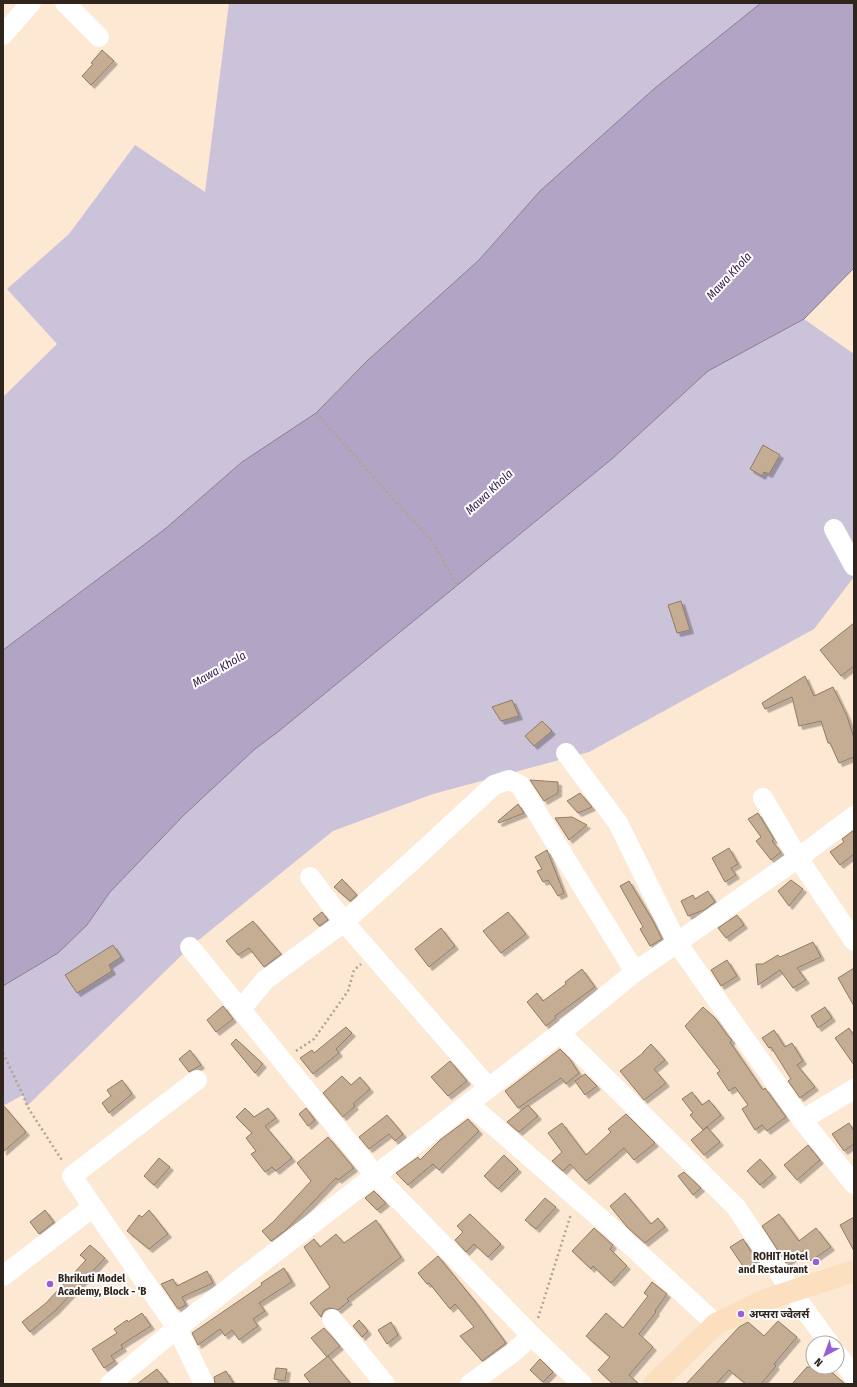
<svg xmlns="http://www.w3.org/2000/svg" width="857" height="1387" viewBox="0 0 857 1387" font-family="'Fira Sans Condensed','Noto Sans Devanagari',sans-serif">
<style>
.green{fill:#cbc3d9}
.water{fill:#b1a4c5;stroke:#8a7e92}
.building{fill:#c5ad94;stroke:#917b63;filter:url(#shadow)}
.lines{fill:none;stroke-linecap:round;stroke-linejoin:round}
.path{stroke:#b3a292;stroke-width:2.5;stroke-dasharray:2 3;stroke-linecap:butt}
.minor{stroke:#fff;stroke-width:20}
.major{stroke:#fcdfbf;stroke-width:22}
.poi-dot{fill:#965ed7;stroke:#fff;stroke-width:1.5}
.labels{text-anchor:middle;stroke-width:4;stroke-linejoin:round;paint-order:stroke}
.poi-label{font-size:11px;font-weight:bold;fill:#2f251c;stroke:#fff;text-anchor:start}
.water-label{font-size:12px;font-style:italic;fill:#35224d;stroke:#fff}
</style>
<defs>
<filter id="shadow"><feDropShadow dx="3.5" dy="3.5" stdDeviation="0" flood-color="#0004"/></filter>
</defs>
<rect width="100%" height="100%" fill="#fce8d3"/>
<g class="green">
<path d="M229,3H761L655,88L540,191L479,260L368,360L316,413L242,462L165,529L3,650V397L57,344L7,289L69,234L135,145L205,192Z"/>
<path d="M804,319L854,354V577L814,629L589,752L433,794L333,831L190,947L27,1106L23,1095L3,1106V986L58,953L87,925L110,892L184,815L255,749L279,731L613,458L708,371Z"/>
</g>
<path class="water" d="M761,3H854V268L804,319L708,371L613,458L279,731L255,749L184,815L110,892L87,925L58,953L3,986V650L165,529L242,462L316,413L368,360L479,260L540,191L655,88Z"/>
<g class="building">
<path d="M102,50L114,61L91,85L82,76L93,64L91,63Z"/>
<path d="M763,445L780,455L769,474L764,472L762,476L750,469Z"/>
<path d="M681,601L690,630L677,633L668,605Z"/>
<path d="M854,623V666L841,676L820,650Z"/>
<path d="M805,676L814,696L833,687L847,716L854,738V757L839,763L830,743H828L821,721L799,726L792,697L765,709L762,703Z"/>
<path d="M512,700L519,716L501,721L492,707Z"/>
<path d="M542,721L552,731L534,746L525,736Z"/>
<path d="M530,780L558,782V793L544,801Z"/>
<path d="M580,793L592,807L578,813L567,801Z"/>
<path d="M518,804L524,813L499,823L498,821Z"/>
<path d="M758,813L774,839L772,841L781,852L771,860L756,841L761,837L748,819Z"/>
<path d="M572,817L587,825L569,840L555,818Z"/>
<path d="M854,830V857L853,855L840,865L830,852L844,842L842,839Z"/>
<path d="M729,848L738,864L731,868L736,875L725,882L712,858Z"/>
<path d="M547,850L564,893L558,896L548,880L543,882L537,871L542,869L535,857Z"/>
<path d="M342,879L357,895L350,901L334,887Z"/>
<path d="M791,880L803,889L789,906L778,891Z"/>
<path d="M629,881L653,921L662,939L650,946L640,929L643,927L620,886Z"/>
<path d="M708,891L715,902L704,910L688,916L681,901L693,895L695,899Z"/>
<path d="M322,912L328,920L319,926L313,919Z"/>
<path d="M508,912L526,934L501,953L483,931Z"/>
<path d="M737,915L744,925L726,938L718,928Z"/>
<path d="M253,921L281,954L264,967L249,948L238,955L226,941Z"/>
<path d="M441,928L455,946L429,967L415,949Z"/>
<path d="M813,942L821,957L797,968L806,980L793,988L780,970L758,985L756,964H763L778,955L780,957Z"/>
<path d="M113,945L121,957L109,965L112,971L77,993L65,975Z"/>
<path d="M727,960L737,976L721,986L711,970Z"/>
<path d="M854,968V1006L838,978Z"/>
<path d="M582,969L595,987L555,1016L556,1018L546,1026L527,1002L537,993L543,1001L566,984L565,982Z"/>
<path d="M223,1006L233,1019L216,1032L207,1020Z"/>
<path d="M703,1007L715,1018L728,1036L732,1040L730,1042L763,1090L765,1088L786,1117L767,1131L762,1125L755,1130L742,1109L748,1105L735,1087L729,1091L717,1073L720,1071L685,1026Z"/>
<path d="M825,1007L832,1018L818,1028L811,1016Z"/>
<path d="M346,1027L352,1033L336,1049L339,1053L313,1074L300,1058L312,1050L314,1053Z"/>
<path d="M849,1028L854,1036V1065L835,1038Z"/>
<path d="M774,1030L785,1047L792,1043L803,1061L797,1065L815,1087L800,1098L788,1081L791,1079L771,1047L769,1048L762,1038Z"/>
<path d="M236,1039L263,1064L255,1073L231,1044Z"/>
<path d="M651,1044L665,1060L654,1069L666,1083L644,1100L620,1071L643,1053V1052Z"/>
<path d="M560,1049L569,1058L579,1073L566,1084L561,1078L518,1108L505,1091Z"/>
<path d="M190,1050L201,1065L189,1072L179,1059Z"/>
<path d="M450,1061L467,1081L448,1096L431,1077Z"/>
<path d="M585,1074L597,1086L585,1095L575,1081Z"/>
<path d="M342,1076L351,1085L360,1077L370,1089L353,1104L355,1106L343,1117L323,1093Z"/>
<path d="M122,1080L132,1094L109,1113L102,1103L111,1096L107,1090Z"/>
<path d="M692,1092L702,1105L709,1100L721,1115L703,1130L690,1115L693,1113L682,1099Z"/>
<path d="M3,1105L26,1132L3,1152Z"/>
<path d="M528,1105L538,1116L519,1132L507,1122Z"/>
<path d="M245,1108L254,1117L268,1108L276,1118L265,1126L292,1158L276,1171L272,1167L265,1172L251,1154L256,1151L246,1138L252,1133L236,1117Z"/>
<path d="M306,1108L315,1120L308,1126L299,1114Z"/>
<path d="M626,1114L655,1143L634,1160L624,1148L586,1181L570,1164L563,1171L552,1161L562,1152L548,1133L562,1123L586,1155L611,1132L608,1129Z"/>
<path d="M387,1115L403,1134L395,1141L389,1134L369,1149L359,1137Z"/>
<path d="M468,1119L479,1131L439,1170L433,1164L408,1185L396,1173L418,1157L420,1160L440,1140Z"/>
<path d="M849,1123L854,1131V1144L844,1151L832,1134Z"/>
<path d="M707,1127L720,1142L704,1155L691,1140Z"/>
<path d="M328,1137L354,1168L338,1180L336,1178L286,1230L271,1241L262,1231L273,1222L311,1181L297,1163Z"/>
<path d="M808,1145L820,1160L797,1180L784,1165Z"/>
<path d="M504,1155L518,1169L498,1189L484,1176Z"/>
<path d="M159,1158L170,1167L154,1185L144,1176Z"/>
<path d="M760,1159L773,1174L760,1185L747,1171Z"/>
<path d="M684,1172L701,1188L693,1195L678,1176Z"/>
<path d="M374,1191L386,1203L377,1210L365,1198Z"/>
<path d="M625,1193L651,1224L658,1218L665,1227L645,1243L627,1227L610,1206Z"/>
<path d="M545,1198L556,1207L536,1229L525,1220Z"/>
<path d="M45,1210L54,1222L39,1234L30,1222Z"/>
<path d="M149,1210L168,1234L149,1249L127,1231L139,1215L142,1217Z"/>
<path d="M470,1214L501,1244L488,1257L474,1244L466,1252L455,1240L463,1232L457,1226Z"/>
<path d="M779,1214L799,1241L816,1228L831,1247L811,1261L804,1250L786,1263L762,1226Z"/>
<path d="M854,1217V1251L840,1225Z"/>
<path d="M376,1220L401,1257L347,1299L349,1301L338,1310L330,1308L324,1310L321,1317L310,1303L330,1287L304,1247L314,1239L320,1247L336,1234L344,1243Z"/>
<path d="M594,1228L613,1245L610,1249L627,1266L611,1283L593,1266L591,1269L572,1251Z"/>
<path d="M743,1239L757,1261L745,1269L730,1247Z"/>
<path d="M90,1245L105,1258L56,1310L30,1332L22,1322L46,1303L86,1260L80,1255Z"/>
<path d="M438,1256L478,1305L506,1343L482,1361L460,1336L474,1327L455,1304L450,1309L429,1283L427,1284L418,1273Z"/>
<path d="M284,1268L292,1282L259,1303L265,1311L253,1319L258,1326L239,1340L232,1330L225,1336L220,1329L198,1345L192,1333L262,1285L261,1283Z"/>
<path d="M207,1271L213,1283L182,1297L186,1305L178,1309L161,1284L173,1279L177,1286Z"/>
<path d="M652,1282L667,1294L655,1311L656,1312L639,1334L653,1347L629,1375L639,1384H613L598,1370L610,1357L586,1336L606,1313L623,1328L648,1296L644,1293Z"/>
<path d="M142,1313L151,1326L121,1345L123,1348L111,1356L115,1361L104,1368L92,1349L117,1333L114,1329L127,1320L128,1322Z"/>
<path d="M359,1320L368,1331L362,1337L353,1326Z"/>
<path d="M778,1321L797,1337L774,1364L776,1366L761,1384H746L729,1370L716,1384H686L739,1327L748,1322L764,1336Z"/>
<path d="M391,1322L398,1335L387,1344L378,1330Z"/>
<path d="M324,1328L340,1346L327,1357L311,1338Z"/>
<path d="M328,1356L351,1384H311L304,1375Z"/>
<path d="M540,1359L553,1372L543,1382L530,1370Z"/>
<path d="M807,1367H826L845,1384H792Z"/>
<path d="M276,1368L287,1369L285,1381L274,1379Z"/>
<path d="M157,1369L169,1384H137Z"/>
<path d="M226,1371L234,1384H215L214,1377Z"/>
</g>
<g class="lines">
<g class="path">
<path d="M316,413L433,543L457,585"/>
<path d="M296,1051L314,1039L348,991L354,970L361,964"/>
<path d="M3,1053L23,1095L27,1106L63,1162"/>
<path d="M538,1318L571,1214"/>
</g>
<g class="minor">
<path d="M65,3L99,37"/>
<path d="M3,35L31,3"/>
<path d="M834,529L854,566"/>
<path d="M566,753L618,823L677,943L802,1120L854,1184"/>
<path d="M763,798L798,858L854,941"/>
<path d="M310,877L344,922L413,860L494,785L509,780L520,785L635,972"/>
<path d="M190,947L376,1176L532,1336L582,1384"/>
<path d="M241,1009L265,980L344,922L489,1088"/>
<path d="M560,1033L736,1207L792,1292L829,1343"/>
<path d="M469,1104L616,1232L716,1324"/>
<path d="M802,1120L854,1089"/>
<path d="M93,1207L72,1176L197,1080"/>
<path d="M3,1276L93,1207L177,1328L204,1384"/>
<path d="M332,1319L385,1384"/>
<path d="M837,1354L854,1376"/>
<path d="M110,1384L177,1328L560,1033L635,972L798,858L854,816"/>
<path d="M470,1384L511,1354L532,1336"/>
</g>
<path class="major" d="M654,1384L716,1324L768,1299L854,1271"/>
</g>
<g class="poi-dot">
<circle cx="816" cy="1262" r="4"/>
<circle cx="50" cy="1284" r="4"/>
<circle cx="741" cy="1314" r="4"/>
</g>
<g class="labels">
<g class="poi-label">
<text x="808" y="1260" text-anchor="end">ROHIT Hotel<tspan x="808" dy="13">and Restaurant</tspan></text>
<text x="58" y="1282">Bhrikuti Model<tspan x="58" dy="13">Academy, Block - 'B</tspan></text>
<text x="749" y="1318">अप्सरा ज्वेलर्स</text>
</g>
<g class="water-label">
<text transform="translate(729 276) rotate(-47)" y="4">Mawa Khola</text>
<text transform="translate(489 492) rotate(-43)" y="4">Mawa Khola</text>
<text transform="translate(219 669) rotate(-30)" y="4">Mawa Khola</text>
</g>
</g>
<rect width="857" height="1387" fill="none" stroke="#2f251c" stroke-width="8"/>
<g transform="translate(825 1355) rotate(221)"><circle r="19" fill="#ffffff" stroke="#aca8a4"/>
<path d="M0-3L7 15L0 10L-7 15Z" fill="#965ed7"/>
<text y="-6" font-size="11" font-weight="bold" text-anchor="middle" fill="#2f251c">N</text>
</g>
</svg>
